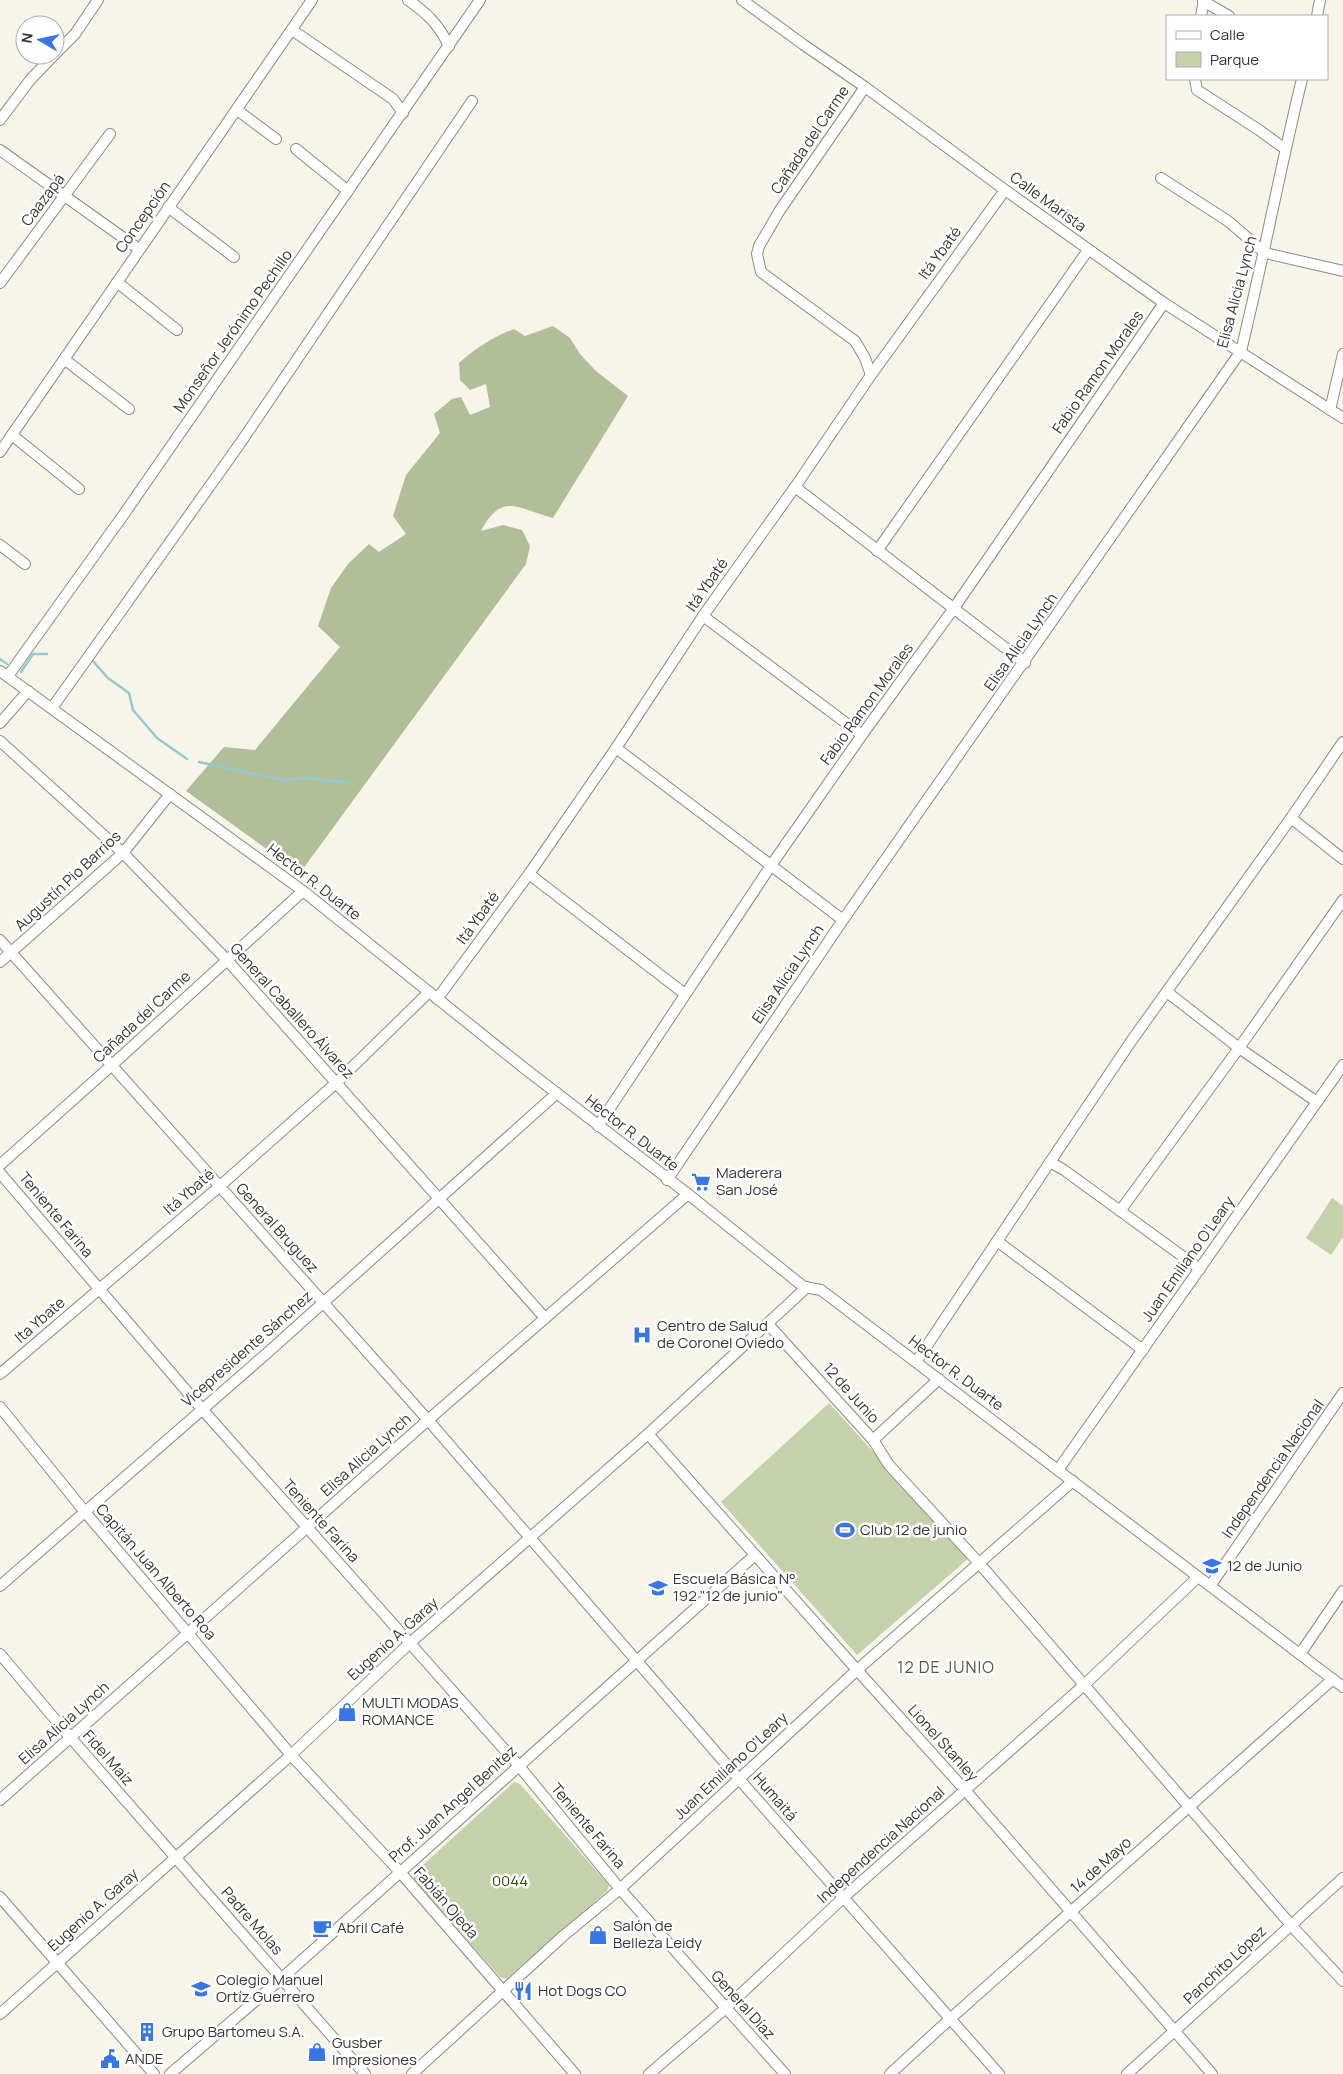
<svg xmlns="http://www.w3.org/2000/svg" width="1343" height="2074" viewBox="0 0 1343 2074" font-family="Manrope,sans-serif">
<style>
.green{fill:#c3d2ab}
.forest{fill:#b0bf98}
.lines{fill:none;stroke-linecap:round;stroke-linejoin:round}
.stream{stroke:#94c8d2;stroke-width:2.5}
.minor-casing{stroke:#8d8a81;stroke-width:12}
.minor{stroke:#fff;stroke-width:10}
.labels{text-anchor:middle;stroke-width:5;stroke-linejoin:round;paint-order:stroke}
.street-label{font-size:15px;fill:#363531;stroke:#fff}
.poi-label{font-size:15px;fill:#363531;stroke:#fff;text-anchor:start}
.park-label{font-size:15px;fill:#324303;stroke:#fff}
.neighbourhood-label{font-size:16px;letter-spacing:1px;fill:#56544b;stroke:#fff}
</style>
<rect width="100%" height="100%" fill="#f7f4e9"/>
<g class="green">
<path d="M1332,1198L1343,1206V1237L1331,1255L1306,1238Z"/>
<path d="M829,1403L969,1558L857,1655L721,1502Z"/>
<path d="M514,1782L520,1784L609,1885L607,1891L507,1979L500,1977L414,1880L413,1874Z"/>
</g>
<path class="forest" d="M553,326L570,338L580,354L596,371L628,396L553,518C520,510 502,490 481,531L503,525L522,530L530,546L526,564L300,873L186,791L224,747L255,750L340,647L318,626L331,588L348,564L369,544L379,552L406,534L393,516L406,475L440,433L434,414L452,399L461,397L470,415L490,407L486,384L470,390L460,380L459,363C476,348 493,337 514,329L525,336Z"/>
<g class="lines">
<g class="stream">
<path d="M0,659L7,664"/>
<path d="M92,660L108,678L129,693L133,710L157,738L187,759"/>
<path d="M21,672L33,654H47"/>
<path d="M199,762L283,780L309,778L349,783"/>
</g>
<g class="minor-casing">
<g id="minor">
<path d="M408,0C427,13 439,25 449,46"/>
<path d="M742,0L804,45L865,87L1005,190L1164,303L1343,418"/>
<path d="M1203,1L1229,16"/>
<path d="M1201,16L1204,0"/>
<path d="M1317,16L1320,0"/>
<path d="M292,30L393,99L403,113"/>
<path d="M55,54L75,34L98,0"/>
<path d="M1195,79L1197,90L1259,130L1285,149"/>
<path d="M865,87L780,210L759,246L757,254L761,272L855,341L865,358L871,375"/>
<path d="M237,110L276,139"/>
<path d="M0,120L30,80L54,55"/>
<path d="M296,149L348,191"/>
<path d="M0,150L139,249"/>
<path d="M1161,178L1228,221L1265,253L1343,271"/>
<path d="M168,207L234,257"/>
<path d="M117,282L177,330"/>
<path d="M0,283L110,134"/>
<path d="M64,359L129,409"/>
<path d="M1330,410L1343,354"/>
<path d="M12,435L79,489"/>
<path d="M0,452L312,0"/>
<path d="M795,487L1025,663"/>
<path d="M0,545L25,564"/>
<path d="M877,551L1088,250"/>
<path d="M703,616L862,735"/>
<path d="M0,671L303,891L524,1068L688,1194L804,1287L821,1290L1343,1687"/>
<path d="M8,676L124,514L480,0"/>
<path d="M52,708L239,445L472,101"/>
<path d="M0,723L28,691"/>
<path d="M0,741L123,853L227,960L545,1318"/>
<path d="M616,748L843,920"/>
<path d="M1291,818L1343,859"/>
<path d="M529,874L685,994"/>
<path d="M0,940L428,1420L739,1779L999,2074"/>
<path d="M0,962L123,853L170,794"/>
<path d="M1167,992L1239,1048L1317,1102"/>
<path d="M437,999L529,874L616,748L703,616L795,487L871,375L1005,190"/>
<path d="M598,1126L772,864L862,735L954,608L1164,303"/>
<path d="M1050,1162L1132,1040L1291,818L1343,742"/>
<path d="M0,1165L112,1065L303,891"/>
<path d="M0,1173L202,1409L519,1766L620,1889L785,2074"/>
<path d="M667,1180L843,920L1241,351C1263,261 1280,169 1302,79"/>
<path d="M1120,1211L1239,1048L1343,900"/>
<path d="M997,1241L1143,1350"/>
<path d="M768,1324L873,1440L889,1465L979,1563L1291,1925L1343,1981"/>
<path d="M916,1362L1050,1162L1064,1170L1200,1269"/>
<path d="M0,1374L220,1186L336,1083L429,992"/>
<path d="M0,1407L85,1512L291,1755L400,1872L575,2074"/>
<path d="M648,1434L857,1670L965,1790L1212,2074"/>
<path d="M873,1440L939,1379"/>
<path d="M1058,1470L1343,1065"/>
<path d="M0,1586L266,1354L557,1093"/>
<path d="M1210,1586L1343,1393"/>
<path d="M0,1654L70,1737L365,2074"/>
<path d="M1300,1654L1343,1591"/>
<path d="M0,1800L428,1420L688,1194"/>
<path d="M0,1897L154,2074"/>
<path d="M0,2014L291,1755L410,1643L648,1434L807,1287"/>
<path d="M170,2074L282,1978L755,1555"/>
<path d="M412,2074L562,1937L620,1889L857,1670L1073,1481"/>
<path d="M649,2074L726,2008L844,1897L1083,1686L1198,1577"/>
<path d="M890,2074L951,2018L1333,1679"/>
<path d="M1127,2074L1343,1878"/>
</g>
</g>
<use href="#minor" class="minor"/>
</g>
<defs>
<g id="supermarket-bare" transform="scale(1.5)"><path d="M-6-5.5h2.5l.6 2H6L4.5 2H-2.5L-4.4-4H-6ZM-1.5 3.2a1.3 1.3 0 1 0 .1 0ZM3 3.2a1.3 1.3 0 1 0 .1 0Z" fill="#3776e4" stroke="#fff" stroke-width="2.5" paint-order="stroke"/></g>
<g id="hospital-bare" transform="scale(1.5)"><path d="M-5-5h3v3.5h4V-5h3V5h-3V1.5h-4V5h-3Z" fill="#3776e4" stroke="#fff" stroke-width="2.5" paint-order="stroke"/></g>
<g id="stadium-bare" transform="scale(1.5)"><path d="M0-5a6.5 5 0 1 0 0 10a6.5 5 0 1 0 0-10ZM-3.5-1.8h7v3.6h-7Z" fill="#3776e4" stroke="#fff" stroke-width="2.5" paint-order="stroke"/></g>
<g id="school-bare" transform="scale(1.5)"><path d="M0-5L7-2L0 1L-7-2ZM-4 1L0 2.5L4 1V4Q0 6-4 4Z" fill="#3776e4" stroke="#fff" stroke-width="2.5" paint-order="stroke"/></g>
<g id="shop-bare" transform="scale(1.5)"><path d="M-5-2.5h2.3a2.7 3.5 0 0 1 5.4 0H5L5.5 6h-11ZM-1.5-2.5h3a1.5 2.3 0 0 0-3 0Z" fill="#3776e4" stroke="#fff" stroke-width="2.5" paint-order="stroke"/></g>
<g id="cafe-bare" transform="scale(1.5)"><path d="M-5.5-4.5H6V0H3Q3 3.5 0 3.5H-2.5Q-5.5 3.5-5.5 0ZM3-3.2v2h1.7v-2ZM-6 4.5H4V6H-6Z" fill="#3776e4" stroke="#fff" stroke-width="2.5" paint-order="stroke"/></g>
<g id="restaurant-bare" transform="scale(1.5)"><path d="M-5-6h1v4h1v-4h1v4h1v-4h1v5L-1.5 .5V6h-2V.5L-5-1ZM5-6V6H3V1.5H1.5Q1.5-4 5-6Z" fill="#3776e4" stroke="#fff" stroke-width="2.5" paint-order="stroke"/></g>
<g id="building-bare" transform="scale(1.5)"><path d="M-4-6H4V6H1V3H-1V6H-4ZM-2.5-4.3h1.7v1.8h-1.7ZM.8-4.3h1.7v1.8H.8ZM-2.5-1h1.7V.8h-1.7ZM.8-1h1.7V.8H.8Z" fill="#3776e4" stroke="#fff" stroke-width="2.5" paint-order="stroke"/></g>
<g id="civic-bare" transform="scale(1.5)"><path d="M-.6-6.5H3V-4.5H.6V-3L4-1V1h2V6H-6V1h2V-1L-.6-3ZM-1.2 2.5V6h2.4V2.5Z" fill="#3776e4" stroke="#fff" stroke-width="2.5" paint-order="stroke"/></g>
</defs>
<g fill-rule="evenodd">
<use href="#supermarket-bare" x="701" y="1182"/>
<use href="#hospital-bare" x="642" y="1335"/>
<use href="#stadium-bare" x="845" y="1530"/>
<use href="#school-bare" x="1212" y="1566"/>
<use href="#school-bare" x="658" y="1588"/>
<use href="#shop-bare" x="347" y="1712"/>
<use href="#cafe-bare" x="322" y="1928"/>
<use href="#shop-bare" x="598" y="1935"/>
<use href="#school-bare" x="201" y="1989"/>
<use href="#restaurant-bare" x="523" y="1991"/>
<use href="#building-bare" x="147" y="2032"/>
<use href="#shop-bare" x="317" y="2052"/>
<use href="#civic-bare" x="110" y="2059"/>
</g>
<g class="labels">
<g class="street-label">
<text transform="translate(810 140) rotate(-56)" y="5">Cañada del Carme</text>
<text transform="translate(43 200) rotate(-53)" y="5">Caazapá</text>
<text transform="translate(1048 202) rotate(36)" y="5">Calle Marista</text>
<text transform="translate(143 217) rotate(-55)" y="5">Concepción</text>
<text transform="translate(940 253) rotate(-54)" y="5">Itá Ybaté</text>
<text transform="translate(1237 292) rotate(-75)" y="5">Elisa Alicia Lynch</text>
<text transform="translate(233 331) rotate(-55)" y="5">Monseñor Jerónimo Pechillo</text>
<text transform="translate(1098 372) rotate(-55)" y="5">Fabio Ramon Morales</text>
<text transform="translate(707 585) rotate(-55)" y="5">Itá Ybaté</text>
<text transform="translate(1021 642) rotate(-55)" y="5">Elisa Alicia Lynch</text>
<text transform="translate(867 704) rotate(-54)" y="5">Fabio Ramon Morales</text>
<text transform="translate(68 881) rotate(-43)" y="5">Augustín Pio Barrios</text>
<text transform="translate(314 882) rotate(38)" y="5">Hector R. Duarte</text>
<text transform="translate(478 918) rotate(-54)" y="5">Itá Ybaté</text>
<text transform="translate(788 974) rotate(-56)" y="5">Elisa Alicia Lynch</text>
<text transform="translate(292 1011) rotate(48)" y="5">General Caballero Álvarez</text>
<text transform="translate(142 1017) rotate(-43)" y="5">Cañada del Carme</text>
<text transform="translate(632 1133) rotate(38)" y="5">Hector R. Duarte</text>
<text transform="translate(189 1192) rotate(-41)" y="5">Itá Ybaté</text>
<text transform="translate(56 1215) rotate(50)" y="5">Teniente Farina</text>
<text transform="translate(277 1228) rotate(48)" y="5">General Bruguez</text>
<text transform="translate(1188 1259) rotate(-55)" y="5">Juan Emiliano O'Leary</text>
<text transform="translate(40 1320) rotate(-41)" y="5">Ita Ybate</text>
<text transform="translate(247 1349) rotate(-41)" y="5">Vicepresidente Sánchez</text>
<text transform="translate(956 1373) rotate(37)" y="5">Hector R. Duarte</text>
<text transform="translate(851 1393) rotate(48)" y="5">12 de Junio</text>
<text transform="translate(366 1455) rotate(-42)" y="5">Elisa Alicia Lynch</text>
<text transform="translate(1273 1469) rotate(-55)" y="5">Independencia Nacional</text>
<text transform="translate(321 1521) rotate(48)" y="5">Teniente Farina</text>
<text transform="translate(156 1572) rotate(49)" y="5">Capitán Juan Alberto Roa</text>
<text transform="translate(393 1639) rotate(-42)" y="5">Eugenio A. Garay</text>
<text transform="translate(64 1723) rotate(-42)" y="5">Elisa Alicia Lynch</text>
<text transform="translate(943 1743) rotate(48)" y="5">Lionel Stanley</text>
<text transform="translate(108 1758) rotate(49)" y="5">Fidel Maíz</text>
<text transform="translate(731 1766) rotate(-43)" y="5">Juan Emiliano O'Leary</text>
<text transform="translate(775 1797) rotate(49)" y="5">Humaitá</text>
<text transform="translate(453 1804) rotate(-42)" y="5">Prof. Juan Angel Benitez</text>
<text transform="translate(588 1826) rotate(50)" y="5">Teniente Farina</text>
<text transform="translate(881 1845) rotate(-42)" y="5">Independencia Nacional</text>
<text transform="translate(1101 1865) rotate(-42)" y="5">14 de Mayo</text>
<text transform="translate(446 1903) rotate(49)" y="5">Fabián Ojeda</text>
<text transform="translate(93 1910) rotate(-42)" y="5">Eugenio A. Garay</text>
<text transform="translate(252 1921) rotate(49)" y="5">Padre Molas</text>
<text transform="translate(1225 1965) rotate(-43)" y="5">Panchito López</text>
<text transform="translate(743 2005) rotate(48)" y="5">General Díaz</text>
</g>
<g class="poi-label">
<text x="716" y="1178">Maderera<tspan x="716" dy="17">San José</tspan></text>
<text x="657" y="1331">Centro de Salud<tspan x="657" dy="17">de Coronel Oviedo</tspan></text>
<text x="860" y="1535">Club 12 de junio</text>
<text x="1227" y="1571">12 de Junio</text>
<text x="673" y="1584">Escuela Básica N°<tspan x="673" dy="17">192 "12 de junio"</tspan></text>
<text x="362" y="1708">MULTI MODAS<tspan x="362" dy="17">ROMANCE</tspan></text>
<text x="613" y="1931">Salón de<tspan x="613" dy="17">Belleza Leidy</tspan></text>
<text x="337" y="1933">Abril Café</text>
<text x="216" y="1985">Colegio Manuel<tspan x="216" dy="17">Ortíz Guerrero</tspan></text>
<text x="538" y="1996">Hot Dogs CO</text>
<text x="162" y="2037">Grupo Bartomeu S.A.</text>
<text x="332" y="2048">Gusber<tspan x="332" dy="17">Impresiones</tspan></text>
<text x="125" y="2064">ANDE</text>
</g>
<g class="park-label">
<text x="510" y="1886">0044</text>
</g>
<g class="neighbourhood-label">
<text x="946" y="1673">12 DE JUNIO</text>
</g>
</g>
<rect x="1166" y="15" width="162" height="65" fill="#ffffff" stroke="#afaead"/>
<rect x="1176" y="31" width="25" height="8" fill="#ffffff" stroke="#afaead"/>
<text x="1210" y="40" font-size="15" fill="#363531">Calle</text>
<rect x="1176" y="52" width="25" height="15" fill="#c3d2ab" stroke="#afaead"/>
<text x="1210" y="65" font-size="15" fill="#363531">Parque</text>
<g transform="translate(40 40) rotate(279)"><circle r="24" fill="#ffffff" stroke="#afaead"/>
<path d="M0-4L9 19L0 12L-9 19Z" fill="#3776e4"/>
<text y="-8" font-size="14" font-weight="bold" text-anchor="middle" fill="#363531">N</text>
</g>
</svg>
